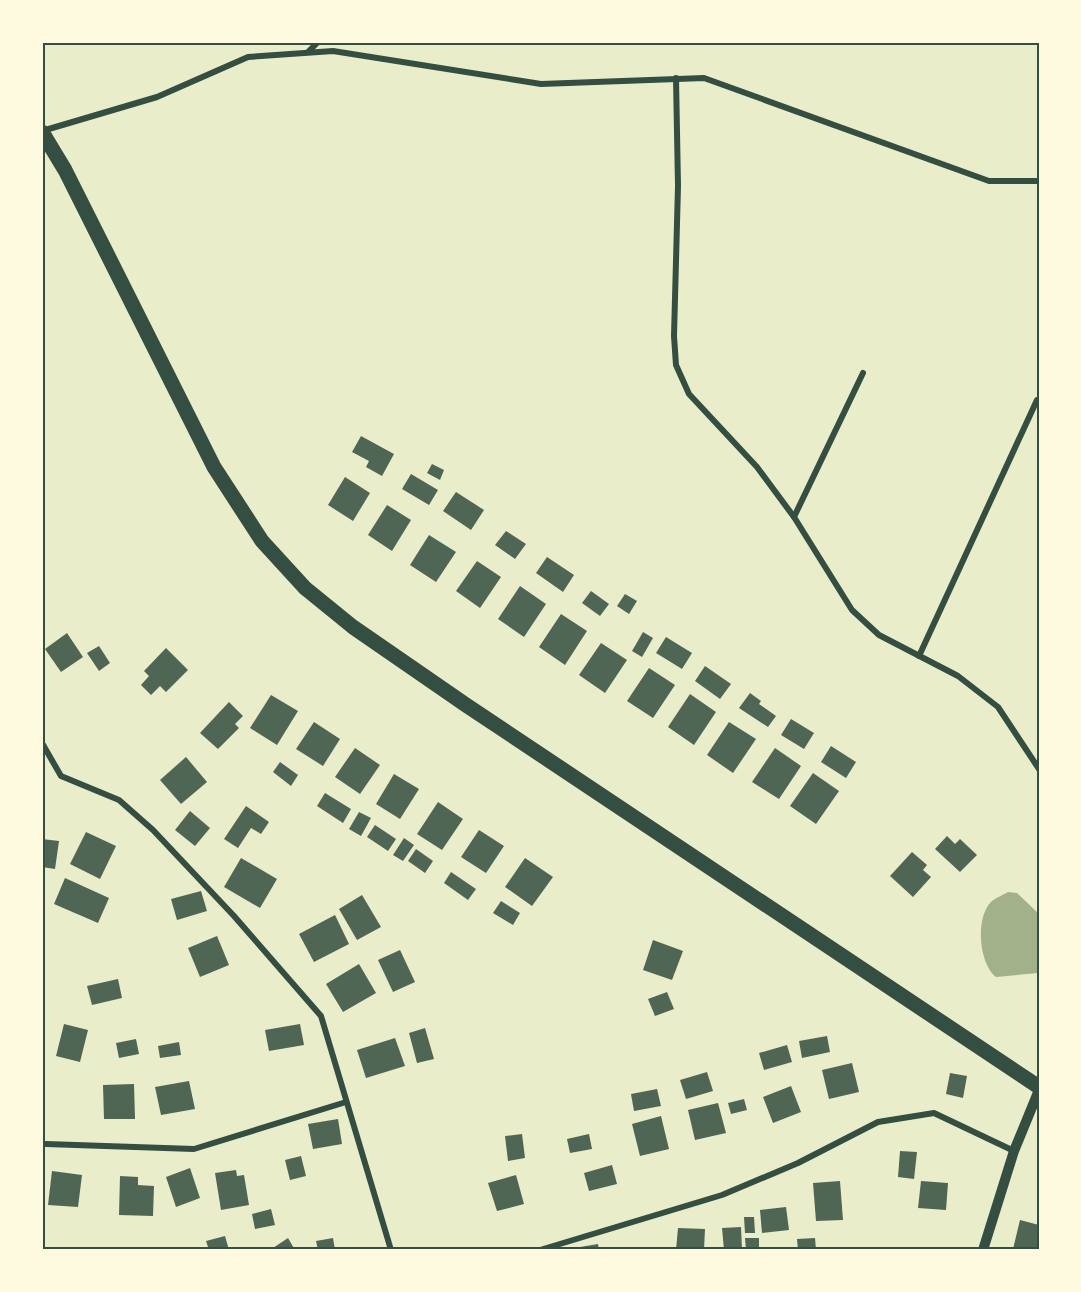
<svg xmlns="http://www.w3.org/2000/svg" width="1081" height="1292" viewBox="0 0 1081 1292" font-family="'Libre Baskerville',serif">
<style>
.water{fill:#a3b18a}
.building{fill:#4f6655}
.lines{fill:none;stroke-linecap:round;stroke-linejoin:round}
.minor{stroke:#344e41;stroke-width:6}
.tertiary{stroke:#344e41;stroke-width:10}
.primary{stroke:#344e41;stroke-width:15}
.neatline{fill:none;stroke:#344e41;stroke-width:2}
</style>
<rect width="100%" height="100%" fill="#e9edc9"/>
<path class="water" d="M1008,892L1017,893L1039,914L1038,973L996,977C979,964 975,918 991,902C995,898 1003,895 1008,892Z"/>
<g class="building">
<path d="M361,436L394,454L382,476L366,467L369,461L352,452Z"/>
<path d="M432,464L444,470L440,480L427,473Z"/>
<path d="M411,474L438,490L429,505L402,489Z"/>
<path d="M345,477L370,493L353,521L328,505Z"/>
<path d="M456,492L484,510L471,530L443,511Z"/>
<path d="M387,505L411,520L392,551L368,535Z"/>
<path d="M506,531L526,544L515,559L495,545Z"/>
<path d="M429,535L456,552L436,582L410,565Z"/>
<path d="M547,557L574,575L563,592L536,573Z"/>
<path d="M477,561L501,577L480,608L456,591Z"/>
<path d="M520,586L546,604L524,637L498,619Z"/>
<path d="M591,591L609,604L600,616L582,603Z"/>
<path d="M625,594L637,601L629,614L617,606Z"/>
<path d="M561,614L587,631L565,665L539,647Z"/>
<path d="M643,632L653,638L642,657L632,651Z"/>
<path d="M67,633L83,657L61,672L45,649Z"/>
<path d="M666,637L692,653L682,669L656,653Z"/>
<path d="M601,643L627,660L605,693L579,675Z"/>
<path d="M99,646L110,663L99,671L87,653Z"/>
<path d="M166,648L188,670L166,692L160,686L151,695L141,685L149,676L144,671Z"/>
<path d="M705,666L731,684L720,699L695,681Z"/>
<path d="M649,668L675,685L653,718L627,701Z"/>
<path d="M750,693L761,701L759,704L776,716L768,727L739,708Z"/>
<path d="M690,694L716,712L694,745L668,727Z"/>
<path d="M271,695L298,711L277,745L250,728Z"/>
<path d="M229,702L243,716L235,724L239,728L218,749L200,733Z"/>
<path d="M791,719L814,733L804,749L781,735Z"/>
<path d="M314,722L340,739L323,766L296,749Z"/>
<path d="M729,722L756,739L733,773L707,755Z"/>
<path d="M831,746L856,762L846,778L821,762Z"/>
<path d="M355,748L380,765L360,794L335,777Z"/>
<path d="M775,748L801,766L779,799L752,782Z"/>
<path d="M186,757L207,782L181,804L160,780Z"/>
<path d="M280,762L298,775L291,786L273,772Z"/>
<path d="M813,773L839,791L816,824L790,806Z"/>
<path d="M394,774L419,789L400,819L376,804Z"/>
<path d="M325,793L351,809L343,823L317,806Z"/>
<path d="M438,802L463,819L442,850L417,834Z"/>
<path d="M246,806L269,822L261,834L251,828L238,848L224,839Z"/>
<path d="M190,811L210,828L195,846L175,830Z"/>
<path d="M359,812L371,818L361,836L349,829Z"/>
<path d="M375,825L396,839L388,851L367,837Z"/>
<path d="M479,830L504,846L486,873L461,857Z"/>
<path d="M86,832L116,846L100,879L70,864Z"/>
<path d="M947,836L955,844L960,839L977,855L960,872L935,849Z"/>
<path d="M404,838L414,845L403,861L393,855Z"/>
<path d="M42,839L59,841L55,869L42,867Z"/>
<path d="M416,849L433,861L425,873L408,861Z"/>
<path d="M912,852L927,865L923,870L931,877L913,897L890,876Z"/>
<path d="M241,858L277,879L260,908L224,887Z"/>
<path d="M525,858L553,877L532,906L505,887Z"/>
<path d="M451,872L476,889L468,900L444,883Z"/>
<path d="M65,878L109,898L98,923L54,904Z"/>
<path d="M201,891L207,911L177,920L171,899Z"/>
<path d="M362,895L381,927L357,940L339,909Z"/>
<path d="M501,901L520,913L513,925L493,913Z"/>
<path d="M335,915L349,944L314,962L299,934Z"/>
<path d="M217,936L229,965L200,977L188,948Z"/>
<path d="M653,940L683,951L672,980L643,970Z"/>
<path d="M400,950L415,982L393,992L378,960Z"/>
<path d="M359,964L376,993L343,1012L326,984Z"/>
<path d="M118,979L122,998L92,1005L87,986Z"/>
<path d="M667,992L674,1009L655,1016L648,999Z"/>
<path d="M64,1024L88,1030L80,1062L56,1056Z"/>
<path d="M300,1024L304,1045L269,1051L265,1030Z"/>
<path d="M425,1028L434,1059L417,1063L409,1033Z"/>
<path d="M827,1036L830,1052L802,1058L799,1041Z"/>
<path d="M395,1038L405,1066L366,1078L357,1050Z"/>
<path d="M136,1039L139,1054L119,1058L116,1043Z"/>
<path d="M179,1042L181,1055L160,1058L158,1046Z"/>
<path d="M787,1045L792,1062L764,1070L759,1053Z"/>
<path d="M852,1063L859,1092L829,1099L822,1070Z"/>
<path d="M707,1072L713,1091L686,1099L680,1080Z"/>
<path d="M950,1073L967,1076L963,1098L946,1094Z"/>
<path d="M189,1081L195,1109L161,1115L155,1087Z"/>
<path d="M134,1084L135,1119H104L103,1085Z"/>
<path d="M791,1086L801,1112L773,1123L763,1097Z"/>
<path d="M657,1089L661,1106L634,1111L631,1094Z"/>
<path d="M744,1099L747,1110L731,1114L728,1103Z"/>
<path d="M718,1103L726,1133L695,1140L688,1110Z"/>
<path d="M661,1116L669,1149L640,1156L632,1124Z"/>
<path d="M338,1119L342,1144L313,1149L308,1124Z"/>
<path d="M522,1134L525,1158L508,1161L505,1136Z"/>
<path d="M589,1134L592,1149L570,1153L567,1139Z"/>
<path d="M900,1151L917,1152L914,1179L898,1177Z"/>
<path d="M301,1156L306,1176L290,1180L285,1160Z"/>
<path d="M612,1165L617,1184L589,1191L584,1173Z"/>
<path d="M190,1168L200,1198L176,1207L166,1177Z"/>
<path d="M236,1170L237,1176L244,1175L249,1205L221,1210L215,1173Z"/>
<path d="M52,1171L82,1175L78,1207L48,1205Z"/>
<path d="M516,1175L524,1204L497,1211L488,1183Z"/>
<path d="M120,1176L138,1177V1185L154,1186L153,1216L119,1215Z"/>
<path d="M840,1181L843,1220L816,1221L813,1183Z"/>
<path d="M921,1181L948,1183L946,1210L918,1208Z"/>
<path d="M786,1207L789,1230L762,1233L760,1210Z"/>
<path d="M271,1209L275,1225L255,1229L252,1214Z"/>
<path d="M744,1217H754L755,1233H745Z"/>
<path d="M1020,1220L1039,1225V1250L1013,1249Z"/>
<path d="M741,1227L742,1250H724L722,1228Z"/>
<path d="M678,1228L705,1229L704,1250H676Z"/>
<path d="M225,1236L229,1250H209L206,1241Z"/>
<path d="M288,1238L295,1250H270Z"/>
<path d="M333,1238L335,1250H318L316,1241Z"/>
<path d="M745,1238H759V1250H746Z"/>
<path d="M815,1238L816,1250H798L797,1239Z"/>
<path d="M598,1244L599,1250H580V1247Z"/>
</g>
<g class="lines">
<g class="minor">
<path d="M308,52L318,42"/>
<path d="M676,78L678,186L674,336L676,365L689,394L757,467L794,517L852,610L879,635L958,676L998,707L1039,769"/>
<path d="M42,131L157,97L248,57L333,51L541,84L704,78L989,181H1039"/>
<path d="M794,517L863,373"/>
<path d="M919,656L1037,400"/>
<path d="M42,743L61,776L119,800L153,830L234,916L321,1016L391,1250"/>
<path d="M46,1144L194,1149L346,1102"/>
<path d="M540,1250L722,1195L798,1163L878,1122L934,1113L1014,1151"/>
</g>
<path class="tertiary" d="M983,1250L1014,1151L1039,1090"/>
<path class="primary" d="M42,132L65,170L214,467L262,541L305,588L353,627L466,705L1039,1087"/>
</g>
<rect width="1081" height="1292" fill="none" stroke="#fefae0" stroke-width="87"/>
<rect x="44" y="44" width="994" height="1204" class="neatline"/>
</svg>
